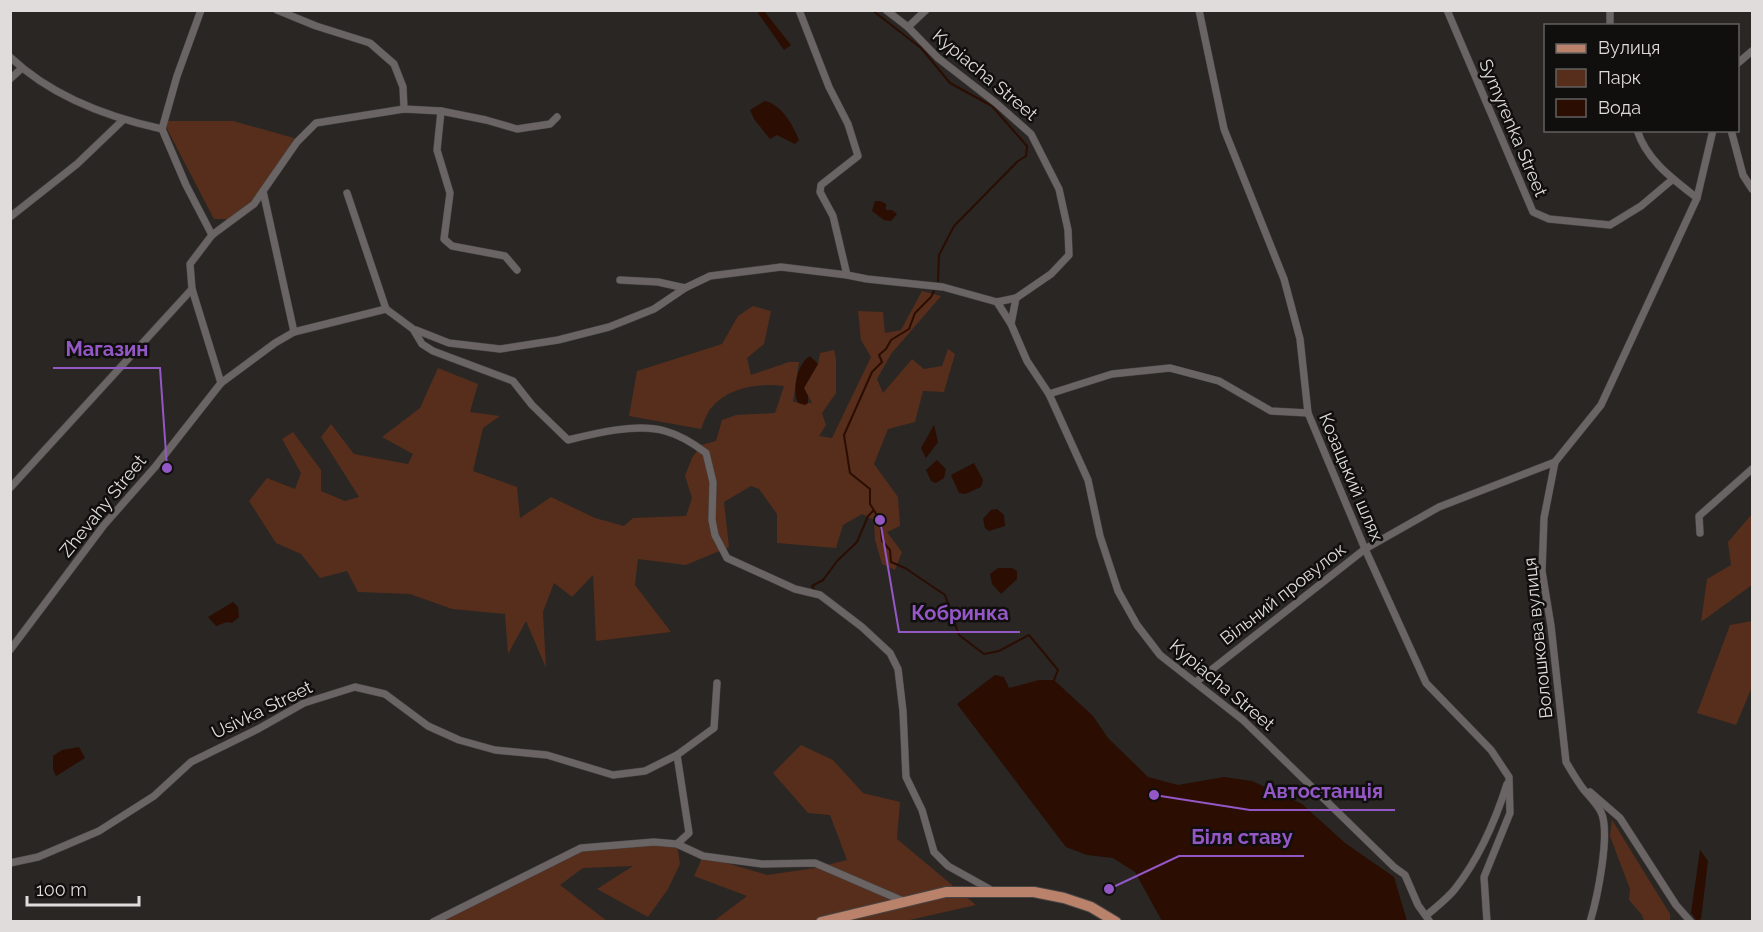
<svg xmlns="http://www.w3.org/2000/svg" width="1763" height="932" viewBox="0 0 1763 932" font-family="Raleway,sans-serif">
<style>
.green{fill:#572e1b}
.water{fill:#2b0d02}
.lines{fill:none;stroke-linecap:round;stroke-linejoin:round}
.stream{stroke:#2b0d02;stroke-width:2}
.street-casing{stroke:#474443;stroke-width:8}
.primary-casing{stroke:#474443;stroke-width:12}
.street{stroke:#6a6564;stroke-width:7}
.primary{stroke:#ba826b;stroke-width:10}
.labels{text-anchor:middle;stroke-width:5;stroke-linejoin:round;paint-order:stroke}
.street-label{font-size:18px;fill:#dfdcdb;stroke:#110f0e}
.leader{fill:none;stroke:#9458c6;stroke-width:2}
.callout-dot{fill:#9458c6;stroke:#110f0e;stroke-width:2}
.callout-label{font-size:20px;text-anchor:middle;font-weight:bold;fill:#9458c6;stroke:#110f0e;stroke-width:5;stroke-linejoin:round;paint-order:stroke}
</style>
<rect width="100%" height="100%" fill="#292624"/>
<g class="green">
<path d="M168,121H233L294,138L273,175L252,200L229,219H214L166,127Z"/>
<path d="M922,291L941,296L891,354L877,379L883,393L912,359L924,369L942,366L948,349L955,354L944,392L923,391L915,422L888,429L874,464L898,497L900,526L887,532L902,552L895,570L882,564L875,540L874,520L862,514L843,525L836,548L777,543V514L759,489L751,486L724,502L729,547L686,565L638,559L635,585L671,632L596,641L593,575L572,597L554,583L543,612L546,668L526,621L508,654L505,614L452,609L410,594L358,592L347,571L320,578L301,554L276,543L249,501L267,478L295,489L301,473L282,439L293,432L321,470V491L345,501L359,497L321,437L331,424L354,454L408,464L413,454L382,437L420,408L438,368L478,384L470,412L500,416L483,428L473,471L517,487L520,518L551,497L595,518L624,526L633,518L686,516L692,498L685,476L692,458L701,445L716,441L722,420L736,415L775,413L784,386C759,383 729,387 712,407C707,412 704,422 701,429L629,416L637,371L722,344L738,316L753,306L771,311L764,344L747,358L751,375L789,362H799L793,402L812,403L804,388L818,364L820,353L834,350L836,359V393L822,413L826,425L819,436L832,438L871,357L861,340L858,311L883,312L885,333L901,330Z"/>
<path d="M1752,514V585L1701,622L1707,579L1731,565L1728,542Z"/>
<path d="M1752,621V687L1736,725L1697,713L1730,625Z"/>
<path d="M801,745L833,760L863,793L900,802L897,839L976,905L905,921H714L747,896L694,876L703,856L767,875L815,868L847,860L830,815L808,813L773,773Z"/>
<path d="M1612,820L1670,914V921H1644L1642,915L1629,900L1630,889L1610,836Z"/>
<path d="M677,844L680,864L668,889L648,917L597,889L633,866L583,868L560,885L607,921L433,922L581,848Z"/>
</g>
<g class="water">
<path d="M760,11H764L791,45L784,50L758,13Z"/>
<path d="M765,101C782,105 793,125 799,140L795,144L777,135L770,139L754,119L750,110Z"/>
<path d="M875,201H880L886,204V210H892L897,214L891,221L884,220L872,211Z"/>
<path d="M810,356L818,364L804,388L808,396V403L805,405L798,403C792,389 797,364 810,356Z"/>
<path d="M934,425L938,442L926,458L921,448Z"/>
<path d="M937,460L946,469L944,478L936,483L931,481L926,470Z"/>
<path d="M974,463L983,480L981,487L965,494L959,493L951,475Z"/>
<path d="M997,509L1004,515L1005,526L989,531L985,528L983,519L991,510Z"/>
<path d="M998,568H1012L1017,571V579L1001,594L992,584L990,574Z"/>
<path d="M233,602L238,607L239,617L232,623L227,622L216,626L208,617Z"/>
<path d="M995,675L1004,677L1009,688L1039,680H1054L1093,716L1108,738L1148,777L1178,785L1224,777L1252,781L1302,804L1345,843L1394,877L1407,921H1162L1135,872L1113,858L1087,855L1066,847L957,704Z"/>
<path d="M79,747L85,758L56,776L53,769V756L62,750Z"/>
<path d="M1700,850L1708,861L1701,919L1697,921L1691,913Z"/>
</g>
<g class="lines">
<g class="stream">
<path d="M872,10L921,48L950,83L992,106L1027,146L1026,156L1018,161L954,226L939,255L938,281"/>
<path d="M934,291L931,297L915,313L909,329L891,340L886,349L879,355L882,362L872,372L844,435L850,473L870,489V504L880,520L882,541L890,550L891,562L905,568L945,595L959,635L984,654L999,651L1029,635L1058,670L1054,680"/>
<path d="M814,589L812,586L823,580L838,560L857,542L868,516L873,511"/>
</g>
<g class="street-casing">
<g id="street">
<path d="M277,10L316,26L370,43L394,64L403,87L404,109"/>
<path d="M799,10L829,87L848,124L858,156L821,185L820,192L833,216L847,275L867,279L943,287L997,302L1016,298"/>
<path d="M886,10L908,27L926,10"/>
<path d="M1199,10L1224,129L1284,279L1300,339L1308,413L1365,549L1426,683L1491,750L1509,777L1510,813L1484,877L1487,922"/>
<path d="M1447,10L1533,212L1549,219L1610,225L1641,206L1673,179"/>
<path d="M1610,26V10"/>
<path d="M908,27L938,58L996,103L1031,134L1059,189L1068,230L1069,255L1051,274L1016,298L1011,324L1027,361L1049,394L1088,480L1100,536L1118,591L1137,625L1160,655L1243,720L1394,867L1405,875L1418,905L1430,922"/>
<path d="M10,57C51,96 107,117 162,129L177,76L201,10"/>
<path d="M1738,63L1752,51"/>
<path d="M10,79L22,68"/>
<path d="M441,111L437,150L450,193L444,239L452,246L505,256L517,270"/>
<path d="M162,129L186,185L212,235"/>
<path d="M1637,130C1647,161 1673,179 1697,198"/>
<path d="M1731,130L1743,175L1752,189"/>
<path d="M263,191L294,332L275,343L221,383L192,289L190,264L212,235L254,204L297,142L316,123L404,109L441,111L486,120L517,129L550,124L557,117"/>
<path d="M10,217L77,164L123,120"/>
<path d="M620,280L658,282L685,288L710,276L781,267L847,275"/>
<path d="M997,302L1011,324"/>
<path d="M386,309L413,329L422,344L433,351L513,381L532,405L568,440C596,433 637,423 665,431C680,435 693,443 706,453L713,482L712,520L715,535L727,558L795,589L820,595L862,627L890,653L898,669L903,711L906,777L922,810L934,852L948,866L993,891"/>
<path d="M416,330L449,343L500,349L558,340L609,327L654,309L685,288"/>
<path d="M294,332L386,309L347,193"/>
<path d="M1049,394L1112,374L1170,368L1219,381L1271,411L1308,413"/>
<path d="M10,488L192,289"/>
<path d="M1700,533L1699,516L1752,469"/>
<path d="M10,650L104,525L155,467L221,383"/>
<path d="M1196,682L1365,549L1439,507L1555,462"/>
<path d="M1590,792L1620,818L1676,905L1691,922"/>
<path d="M677,844L689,833L677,755L714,728L717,683"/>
<path d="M10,863L38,857L99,831L154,796L191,762L258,729L304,703L355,687L385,694L428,726L459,740L495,750L547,755L613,775L645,771L677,755"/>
<path d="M1427,915C1436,907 1447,899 1455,889C1480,857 1495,822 1507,784"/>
<path d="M433,922L581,848L654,842L677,844L703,856L762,864L815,863L903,901"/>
<path d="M1590,922C1597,899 1611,833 1601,812C1597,804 1589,796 1584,790C1577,781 1572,772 1566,762L1551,626L1542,571L1544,518L1555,462L1601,405L1697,198L1713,130"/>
</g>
</g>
<g class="primary-casing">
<path id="primary" d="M821,922L946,892H1034L1064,898L1091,907L1116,922"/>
</g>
<use href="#street" class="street"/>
<use href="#primary" class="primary"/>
</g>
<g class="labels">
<g class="street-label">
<text transform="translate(985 75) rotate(40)" y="6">Kypiacha Street</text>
<text transform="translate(1513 128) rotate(67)" y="6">Symyrenka Street</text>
<text transform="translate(1351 477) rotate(67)" y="6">Козацький шлях</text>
<text transform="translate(103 506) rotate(-51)" y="6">Zhevahy Street</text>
<text transform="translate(1283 594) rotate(-38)" y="6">Вільний провулок</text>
<text transform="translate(1538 638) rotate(-96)" y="6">Волошкова вулиця</text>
<text transform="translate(1222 685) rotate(40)" y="6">Kypiacha Street</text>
<text transform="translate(262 710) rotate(-26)" y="6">Usivka Street</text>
</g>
</g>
<path class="leader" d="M167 468L160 368H53M880 520L899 632H1020M1154 795L1250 810H1395M1109 889L1179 856H1304"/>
<g class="callout-dot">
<circle cx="167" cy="468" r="6"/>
<circle cx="880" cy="520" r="6"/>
<circle cx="1154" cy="795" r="6"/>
<circle cx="1109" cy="889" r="6"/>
</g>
<g class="callout-label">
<text x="107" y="356">Магазин</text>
<text x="960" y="620">Кобринка</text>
<text x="1323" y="798">Автостанція</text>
<text x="1242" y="844">Біля ставу</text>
</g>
<rect width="1763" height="932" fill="none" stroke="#dfdcdb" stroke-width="24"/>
<rect x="1544" y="24" width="195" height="108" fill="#110f0e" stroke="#636160" stroke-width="1.5"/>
<rect x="1556" y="44" width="30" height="9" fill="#ba826b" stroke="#636160" stroke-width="1.5"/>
<text x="1598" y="54" font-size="18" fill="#dfdcdb">Вулиця</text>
<rect x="1556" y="69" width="30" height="18" fill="#572e1b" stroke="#636160" stroke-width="1.5"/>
<text x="1598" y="84" font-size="18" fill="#dfdcdb">Парк</text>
<rect x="1556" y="99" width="30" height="18" fill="#2b0d02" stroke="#636160" stroke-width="1.5"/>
<text x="1598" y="114" font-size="18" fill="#dfdcdb">Вода</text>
<path d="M27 896v9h112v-9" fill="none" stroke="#dfdcdb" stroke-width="3"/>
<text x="36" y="896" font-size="18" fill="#dfdcdb" stroke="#110f0e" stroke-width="4.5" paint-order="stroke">100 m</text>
</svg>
